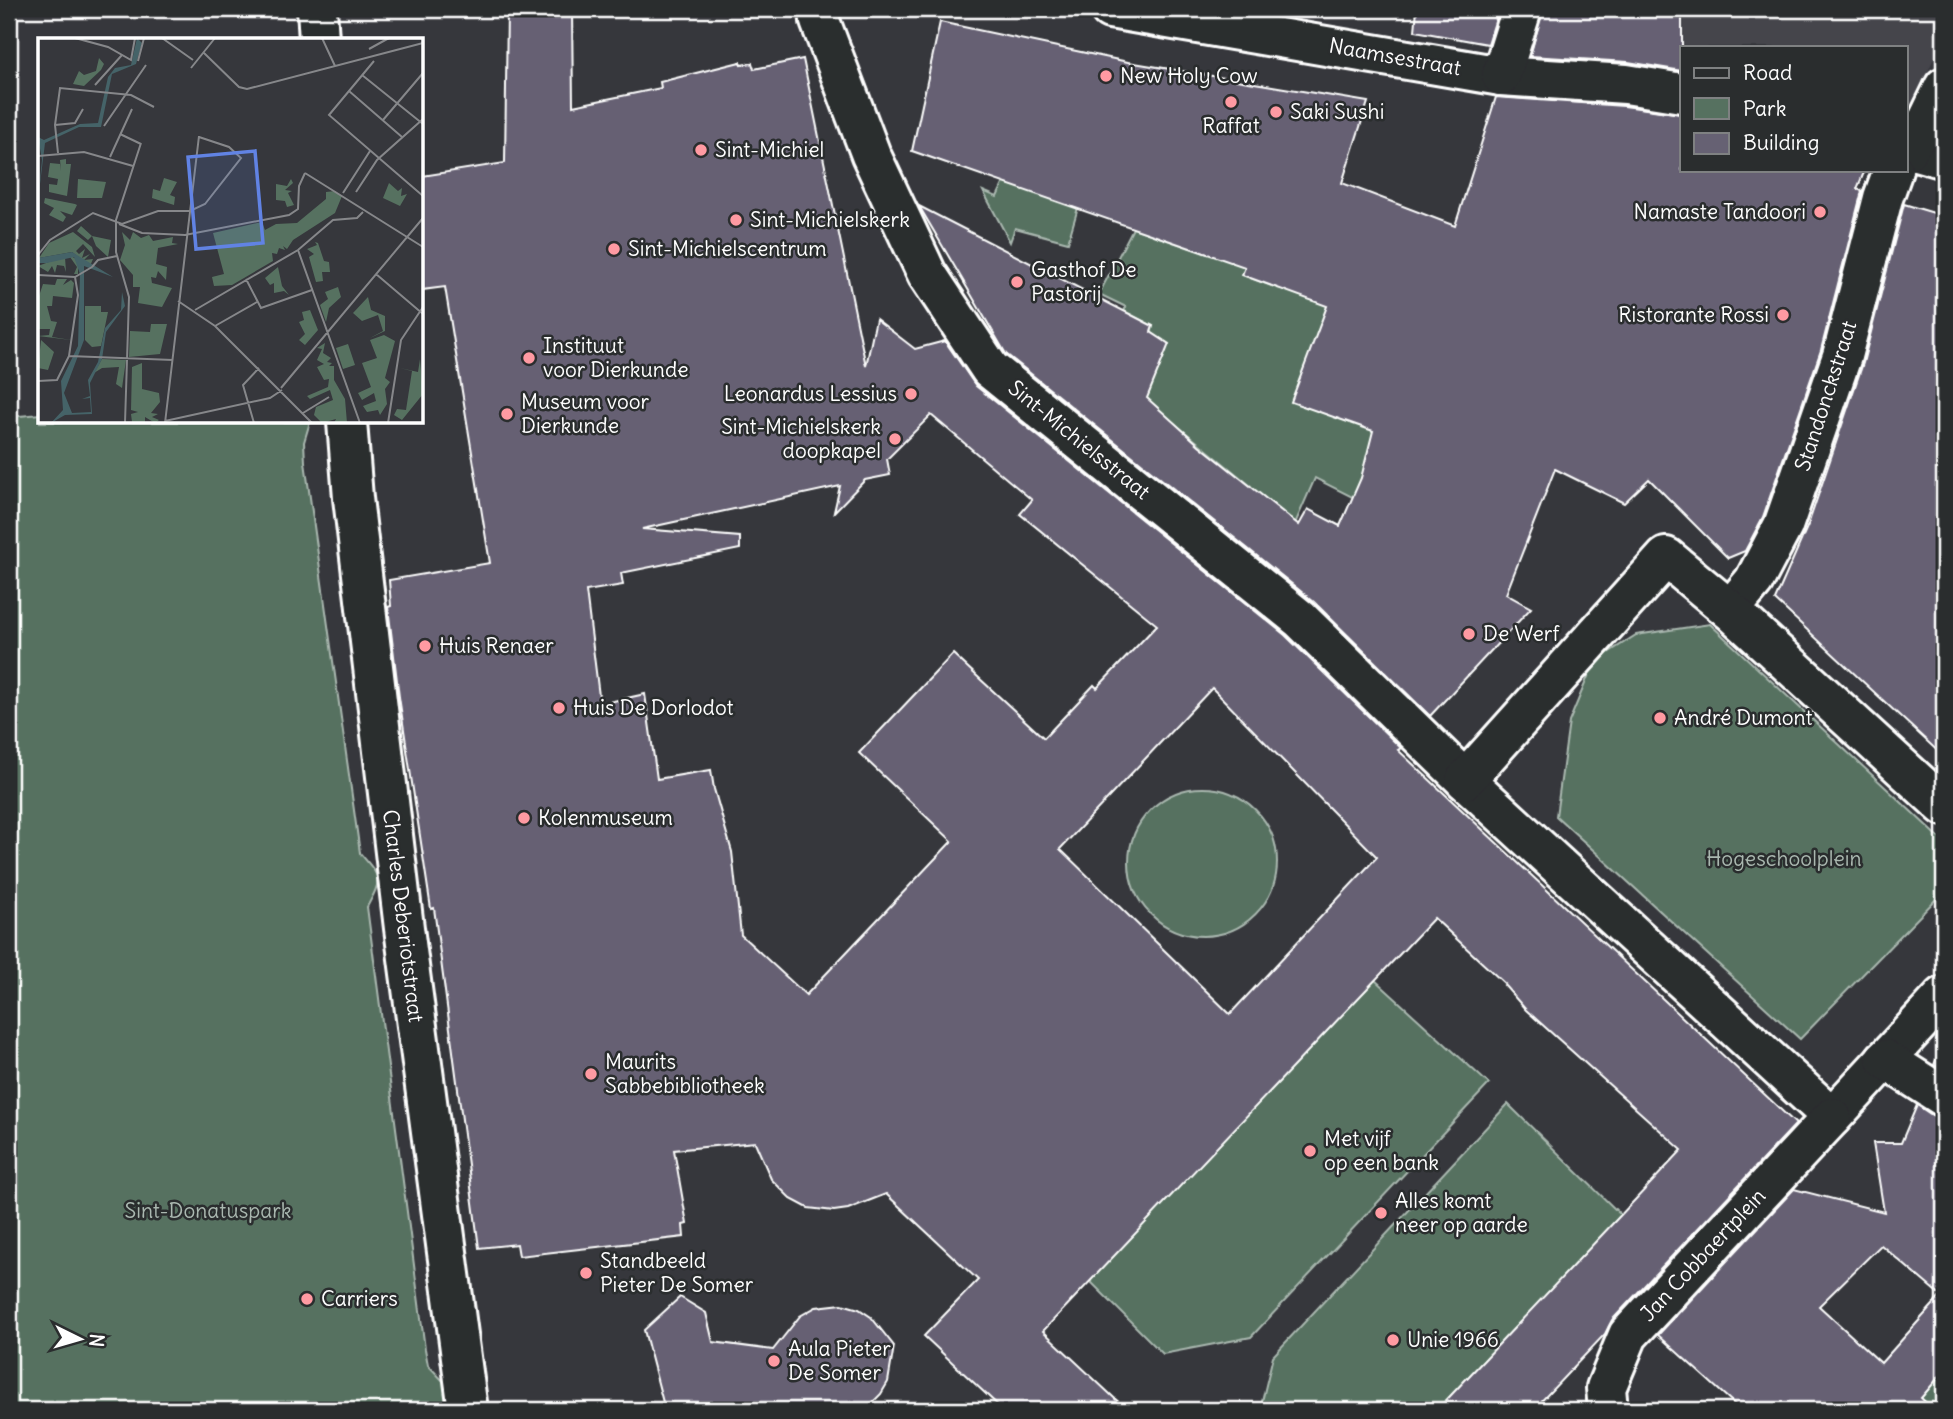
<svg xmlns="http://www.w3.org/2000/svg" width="1953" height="1419" viewBox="0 0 1953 1419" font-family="Delius,sans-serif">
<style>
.built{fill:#44444c}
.green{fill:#567160;stroke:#aab8b0;stroke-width:2}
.building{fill:#666173;stroke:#fff;stroke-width:2;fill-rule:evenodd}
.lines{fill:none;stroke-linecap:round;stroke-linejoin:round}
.minor-casing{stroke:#fff;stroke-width:44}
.minor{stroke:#2a2d2e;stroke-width:38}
.poi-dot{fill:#ff9aa2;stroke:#2a2d2e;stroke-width:2.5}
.labels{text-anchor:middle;stroke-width:5;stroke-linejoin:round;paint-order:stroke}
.street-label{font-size:21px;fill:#fff;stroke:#2a2d2e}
.poi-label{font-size:21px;fill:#fff;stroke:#2a2d2e;text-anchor:start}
.park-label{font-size:21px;fill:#aab8b0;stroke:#2a2d2e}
.inset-road{fill:none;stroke:#86878a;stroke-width:2}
.view{fill:#6183e4;fill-opacity:0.15;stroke:#6183e4;stroke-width:3.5}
.inset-edge{fill:none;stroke:#fff;stroke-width:3.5}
</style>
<rect width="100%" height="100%" fill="#36373c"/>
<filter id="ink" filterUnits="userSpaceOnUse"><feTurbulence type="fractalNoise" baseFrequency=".0143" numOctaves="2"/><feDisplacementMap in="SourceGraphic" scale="14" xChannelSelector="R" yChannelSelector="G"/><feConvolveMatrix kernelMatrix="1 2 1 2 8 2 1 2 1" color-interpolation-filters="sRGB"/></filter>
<g filter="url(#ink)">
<path class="built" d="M1539,9H1944V36L1906,120V47H1682L1537,37L1533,30Z"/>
<g class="green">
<path d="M1015,159L1082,194L1068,242L1015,228L1010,242L983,191L997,197Z"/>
<path d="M1133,228L1207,254H1250L1242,275L1277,288L1358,300L1373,431L1368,505L1315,478L1277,565L1251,486L1174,423L1130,440L1153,326L1124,311L1126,307L1099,294Z"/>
<path d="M40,414V422H310L304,442L305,462L360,853C381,878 383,878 367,907L425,1349L428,1365L446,1384L452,1410H9V417Z"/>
<path d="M1710,624L1944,842V891L1800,1039L1556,816L1569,722L1594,662L1636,635Z"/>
<circle cx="1203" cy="862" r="74"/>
<path d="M1375,980L1489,1084L1251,1337L1163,1354L1090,1281Z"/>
<path d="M1508,1104L1621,1215L1437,1410H1260L1273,1356Z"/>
<path d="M1944,1371V1410H1934L1921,1398Z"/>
</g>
<g class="building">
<path d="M507,9H572L573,106L661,88L660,82L740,62L741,65L752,63L754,69L803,59L866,366L876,319L915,349L945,341L976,386L1285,635L1401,748L1398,750L1796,1124L1612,1320L1605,1334L1533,1410H1437L1682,1150L1526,1010L1504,985L1505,984L1434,918L1043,1331L1127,1410H1003L924,1336L978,1280L886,1194L848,1209L834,1211L808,1208L791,1199L771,1179L755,1142L674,1150L687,1224L683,1225L684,1237L519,1256L517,1244L479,1248L434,908L431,909L399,697L388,607L391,606L389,580L490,563L445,287L422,290V176L505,163ZM931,415L1032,500L1020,514L1157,625L1097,688L1094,685L1044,738L953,654L859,753L952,841L806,995L741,935L732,852L714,789L711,770L657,779L645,694L600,704L586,591L623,585L621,573L740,549V537L642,529L840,486L834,512L865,480L890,475L887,459ZM1212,688L1377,857L1230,1014L1060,849Z"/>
<path d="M1417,9H1499L1488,44L1415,31Z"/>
<path d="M1543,9H1682V71L1628,62L1530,56Z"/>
<path d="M940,22L1128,62L1368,102L1342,183L1455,226L1496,97L1624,106L1682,114V170H1865L1857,189L1862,191L1821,350L1763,517L1745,551L1728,558L1649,479L1624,503L1555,469L1506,594L1531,608L1430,716L1314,602L1006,354L919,206L1153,326L1151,332L1169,344L1147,398L1199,445L1299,525L1308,509L1340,526L1361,478L1373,431L1291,402L1327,306L1242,275L1245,267L912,151Z"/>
<path d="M1904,204L1944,216V757L1775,600L1808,525L1863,363Z"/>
<path d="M1944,1040V1071L1934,1065Z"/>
<path d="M1917,1105L1932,1115L1944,1119V1371L1921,1398L1934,1410H1741L1658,1335L1794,1189L1884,1212L1873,1143H1901ZM1881,1245L1941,1296L1881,1363L1819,1306Z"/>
<path d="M680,1297L706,1313L713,1342L773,1350L800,1316L816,1307L842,1304L859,1309L871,1317L894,1346L888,1382L881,1394L868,1407L860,1410H665L644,1330Z"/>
</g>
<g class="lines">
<g class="minor-casing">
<g id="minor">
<path d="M317,9L319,40"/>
<path d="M819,9L820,21L871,155L927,274L990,369L1300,619L1465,780L1832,1117L1944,996"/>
<path d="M1110,9L1501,76L1626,84L1682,93"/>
<path d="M1501,76L1522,9"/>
<path d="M1906,148L1944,159"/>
<path d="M1906,152L1928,120L1944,87"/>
<path d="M347,422L353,498L404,928L468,1410"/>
<path d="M1730,610L1754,581L1783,526L1842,356L1883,198L1893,170"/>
<path d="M1465,780L1666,557L1730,610L1944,806"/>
<path d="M1885,1059L1944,1097"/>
<path d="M1608,1410L1606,1388L1628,1335L1832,1117"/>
</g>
</g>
<use href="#minor" class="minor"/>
</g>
</g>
<g class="poi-dot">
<circle cx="1106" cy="76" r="7"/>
<circle cx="1231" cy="102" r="7"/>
<circle cx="1276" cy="112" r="7"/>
<circle cx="701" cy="150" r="7"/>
<circle cx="1820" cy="212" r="7"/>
<circle cx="736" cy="220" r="7"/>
<circle cx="614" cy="249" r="7"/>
<circle cx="1017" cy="282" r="7"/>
<circle cx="1783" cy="315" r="7"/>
<circle cx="529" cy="358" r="7"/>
<circle cx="911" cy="394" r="7"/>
<circle cx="507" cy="414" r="7"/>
<circle cx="895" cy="439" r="7"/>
<circle cx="1469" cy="634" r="7"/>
<circle cx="425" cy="646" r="7"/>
<circle cx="559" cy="708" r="7"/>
<circle cx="1660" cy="718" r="7"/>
<circle cx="524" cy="818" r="7"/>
<circle cx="591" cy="1074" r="7"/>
<circle cx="1310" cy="1151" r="7"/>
<circle cx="1381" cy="1213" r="7"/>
<circle cx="586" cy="1273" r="7"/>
<circle cx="307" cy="1299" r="7"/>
<circle cx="1393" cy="1340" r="7"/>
<circle cx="774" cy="1361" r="7"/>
</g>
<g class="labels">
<g class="street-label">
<text transform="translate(1395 57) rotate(10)" y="7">Naamsestraat</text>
<text transform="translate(1826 396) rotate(-72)" y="7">Standonckstraat</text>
<text transform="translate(1079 440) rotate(39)" y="7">Sint-Michielsstraat</text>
<text transform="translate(403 916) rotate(83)" y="7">Charles Deberiotstraat</text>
<text transform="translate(1703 1255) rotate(-47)" y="7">Jan Cobbaertplein</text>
</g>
<g class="poi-label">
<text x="1120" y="83">New Holy Cow</text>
<text x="1290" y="119">Saki Sushi</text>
<text x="1231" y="133" text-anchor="middle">Raffat</text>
<text x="715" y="157">Sint-Michiel</text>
<text x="1806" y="219" text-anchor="end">Namaste Tandoori</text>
<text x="750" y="227">Sint-Michielskerk</text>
<text x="628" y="256">Sint-Michielscentrum</text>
<text x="1031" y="277">Gasthof De<tspan x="1031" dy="24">Pastorij</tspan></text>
<text x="1769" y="322" text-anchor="end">Ristorante Rossi</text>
<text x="543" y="353">Instituut<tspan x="543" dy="24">voor Dierkunde</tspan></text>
<text x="897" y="401" text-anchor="end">Leonardus Lessius</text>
<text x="521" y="409">Museum voor<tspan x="521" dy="24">Dierkunde</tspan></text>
<text x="881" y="434" text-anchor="end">Sint-Michielskerk<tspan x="881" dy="24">doopkapel</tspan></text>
<text x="1483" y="641">De Werf</text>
<text x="439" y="653">Huis Renaer</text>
<text x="573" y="715">Huis De Dorlodot</text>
<text x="1674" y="725">André Dumont</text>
<text x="538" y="825">Kolenmuseum</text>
<text x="605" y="1069">Maurits<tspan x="605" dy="24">Sabbebibliotheek</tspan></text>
<text x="1324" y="1146">Met vijf<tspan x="1324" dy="24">op een bank</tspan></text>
<text x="1395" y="1208">Alles komt<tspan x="1395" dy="24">neer op aarde</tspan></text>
<text x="600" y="1268">Standbeeld<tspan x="600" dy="24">Pieter De Somer</tspan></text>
<text x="321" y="1306">Carriers</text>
<text x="1407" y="1347">Unie 1966</text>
<text x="788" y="1356">Aula Pieter<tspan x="788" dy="24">De Somer</tspan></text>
</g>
<g class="park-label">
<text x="1784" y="866">Hogeschoolplein</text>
<text x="208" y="1218">Sint-Donatuspark</text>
</g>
</g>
<g transform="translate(38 38)">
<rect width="385" height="385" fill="#36373c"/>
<path d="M61,20L66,26L63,32L46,48L35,46L41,33L46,37L58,33ZM28,121V126H33L29,158L11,154V146L19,147L20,141L10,139L12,125L22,126L23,133L22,122ZM126,140L139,144L132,157L137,159L136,167L114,160L115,151L122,153ZM40,141L68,144L64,160H39ZM253,141L255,145L247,152L254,153L250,155L256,167L249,169L247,163L238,162V146L249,148ZM351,145L360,153L364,150L363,158L369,156L362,168L345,160ZM297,153L304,158L297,175L255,202L249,211L245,208L247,212L241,210L239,216L234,215L235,223L194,247L176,248L174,239L186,236L175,195L224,184L227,192L238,186L259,185L288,161V154ZM7,160L37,166L39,167L34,177L22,173L28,179L25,184L11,177L16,170L6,165ZM43,188L54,198L73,202L70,219L58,208L54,198L50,202L39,193ZM35,194L54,209L57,219L45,206L38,213L41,216L47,211L44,220L52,216L46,222L55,221L52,228L34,214L1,220L11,205ZM84,194L92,202L95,194L103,200L111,197L115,203L135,199L134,205L140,206L120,210L118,226L129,229L128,242L120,233L118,240L113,239L114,245L134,250L124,269L100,265L102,249H95V237L82,222L87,207ZM277,204L280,205L286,223L291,224L292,234H284L285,243L278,244L271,219L276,216L269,211L279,207ZM27,218H33L38,221L40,224L42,236L40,228V236H36L39,229L32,219H27L28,234L26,228L19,227L17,235L14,228L10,234L0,228ZM240,229L244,248L251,257L246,253L236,255V245L232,247L227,240ZM19,241H29L25,247L33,242L36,245L34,260L15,258L14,268H9L13,283L19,284L14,299L33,302L0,298L11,297L12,291H1L0,261L5,246L17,247ZM300,249L303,259L291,270L288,284L282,267L290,261L287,254ZM330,259L333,272L347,278V293L332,300L345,293L340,277L324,283L315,275ZM47,268H63V274H70L63,308L54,309L47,302ZM272,272L280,292L267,307L261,302L267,296L261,284L266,282L264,274ZM113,286H129L122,316L91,319L92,293L112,294ZM346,297L357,303L347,340L352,344L347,351L349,366L342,377L340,372L329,374L325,368L338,363L336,355L324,362L320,355L333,349L324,325L339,320L332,302ZM3,302L16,314L10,332L0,330ZM287,305L285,315L293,320L289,324L294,325L291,328H296V342L307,361L309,385H296L298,381L284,385L276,377L278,369L295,362L292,352L272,361L269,358L290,349L291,341L286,342L279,329L286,326L279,322L284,311L279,310ZM310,306L317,327L305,331L298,310ZM64,321L88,322L84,350L78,346L81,329L64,330L56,335ZM382,321L385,356L364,382L356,377L359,371L368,372L374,333L362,330L380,334ZM104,325V351L121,355L122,364L113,375L120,376L114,379L121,382L117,385L107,379V385L94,384L93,376L100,374L93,372L94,329Z" fill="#567160"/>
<path d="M99,0L104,5L98,26L74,36L63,89H41L7,105L0,162L4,122L0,99L6,102L42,86L60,85L70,39L77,30L93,27ZM34,214L75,239L46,228V302L26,355L34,375L53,374L52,360L44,361L52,358L50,342L60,324L67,290L83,272L84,254L87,268L68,294L64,321L52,345L54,376L27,377L13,385L25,372L23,343L40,308L42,236L36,219L9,225H0V220Z" fill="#456368"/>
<path class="inset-road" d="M37,0L70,9L93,22L97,0M124,0L155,22M284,0L297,28M331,11L351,0M166,15L201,49L209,51L385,5M100,23L106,0M336,23L291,77L385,158M153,30L177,0M324,37L385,86M57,47L84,17M311,53L364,99M345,82L385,35M17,87L37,85L45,71M66,88L108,27M82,96L103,106M20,115L17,87L22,50L93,57L116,69M0,118L46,114L95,128M72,119L94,71M267,135L385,209M318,154L339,122L385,81M305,155L332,113M81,186L104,195L147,197L251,177L260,171L261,148L267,135M260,212L322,385M0,217L12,202L55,175L84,186L120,173H152L167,166L203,120L191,109L161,99M54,229L60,222L79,218M338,236L385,276M0,237L37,239L54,229M208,241L223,270L274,252M140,263L177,288L274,385M157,272L260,212L295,182L319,180L325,174M177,288L219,264M31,318L135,322M0,343L19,342L31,318L40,257L37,239M243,350L385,180M265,375L291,359M127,383L232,360L244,352M87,385L91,259L78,214V182L103,105M127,385L161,98M216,385L205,347L221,330M350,385L363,302L385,269"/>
<path class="view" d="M217,113L225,205L158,211L150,119Z"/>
<rect width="385" height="385" class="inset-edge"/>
</g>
<rect width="1953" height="1419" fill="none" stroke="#2a2d2e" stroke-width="35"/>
<rect x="18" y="18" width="1918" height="1384" fill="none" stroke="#fff" stroke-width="2.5" filter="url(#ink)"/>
<rect x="1680" y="46" width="228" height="126" fill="#2a2d2e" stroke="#7f8182" stroke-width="2"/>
<rect x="1694" y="68" width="35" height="10" fill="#2a2d2e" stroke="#7f8182" stroke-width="2"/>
<text x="1743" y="80" font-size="21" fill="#ffffff">Road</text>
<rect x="1694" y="98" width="35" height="21" fill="#567160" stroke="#7f8182" stroke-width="2"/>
<text x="1743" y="116" font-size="21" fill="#ffffff">Park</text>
<rect x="1694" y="133" width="35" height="21" fill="#666173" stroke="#7f8182" stroke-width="2"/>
<text x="1743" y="150" font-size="21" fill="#ffffff">Building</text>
<g transform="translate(80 1339) rotate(95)" stroke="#2a2d2e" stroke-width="5" paint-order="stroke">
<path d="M0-5L12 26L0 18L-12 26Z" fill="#ffffff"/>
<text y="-10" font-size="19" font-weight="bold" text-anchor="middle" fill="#ffffff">N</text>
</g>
</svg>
